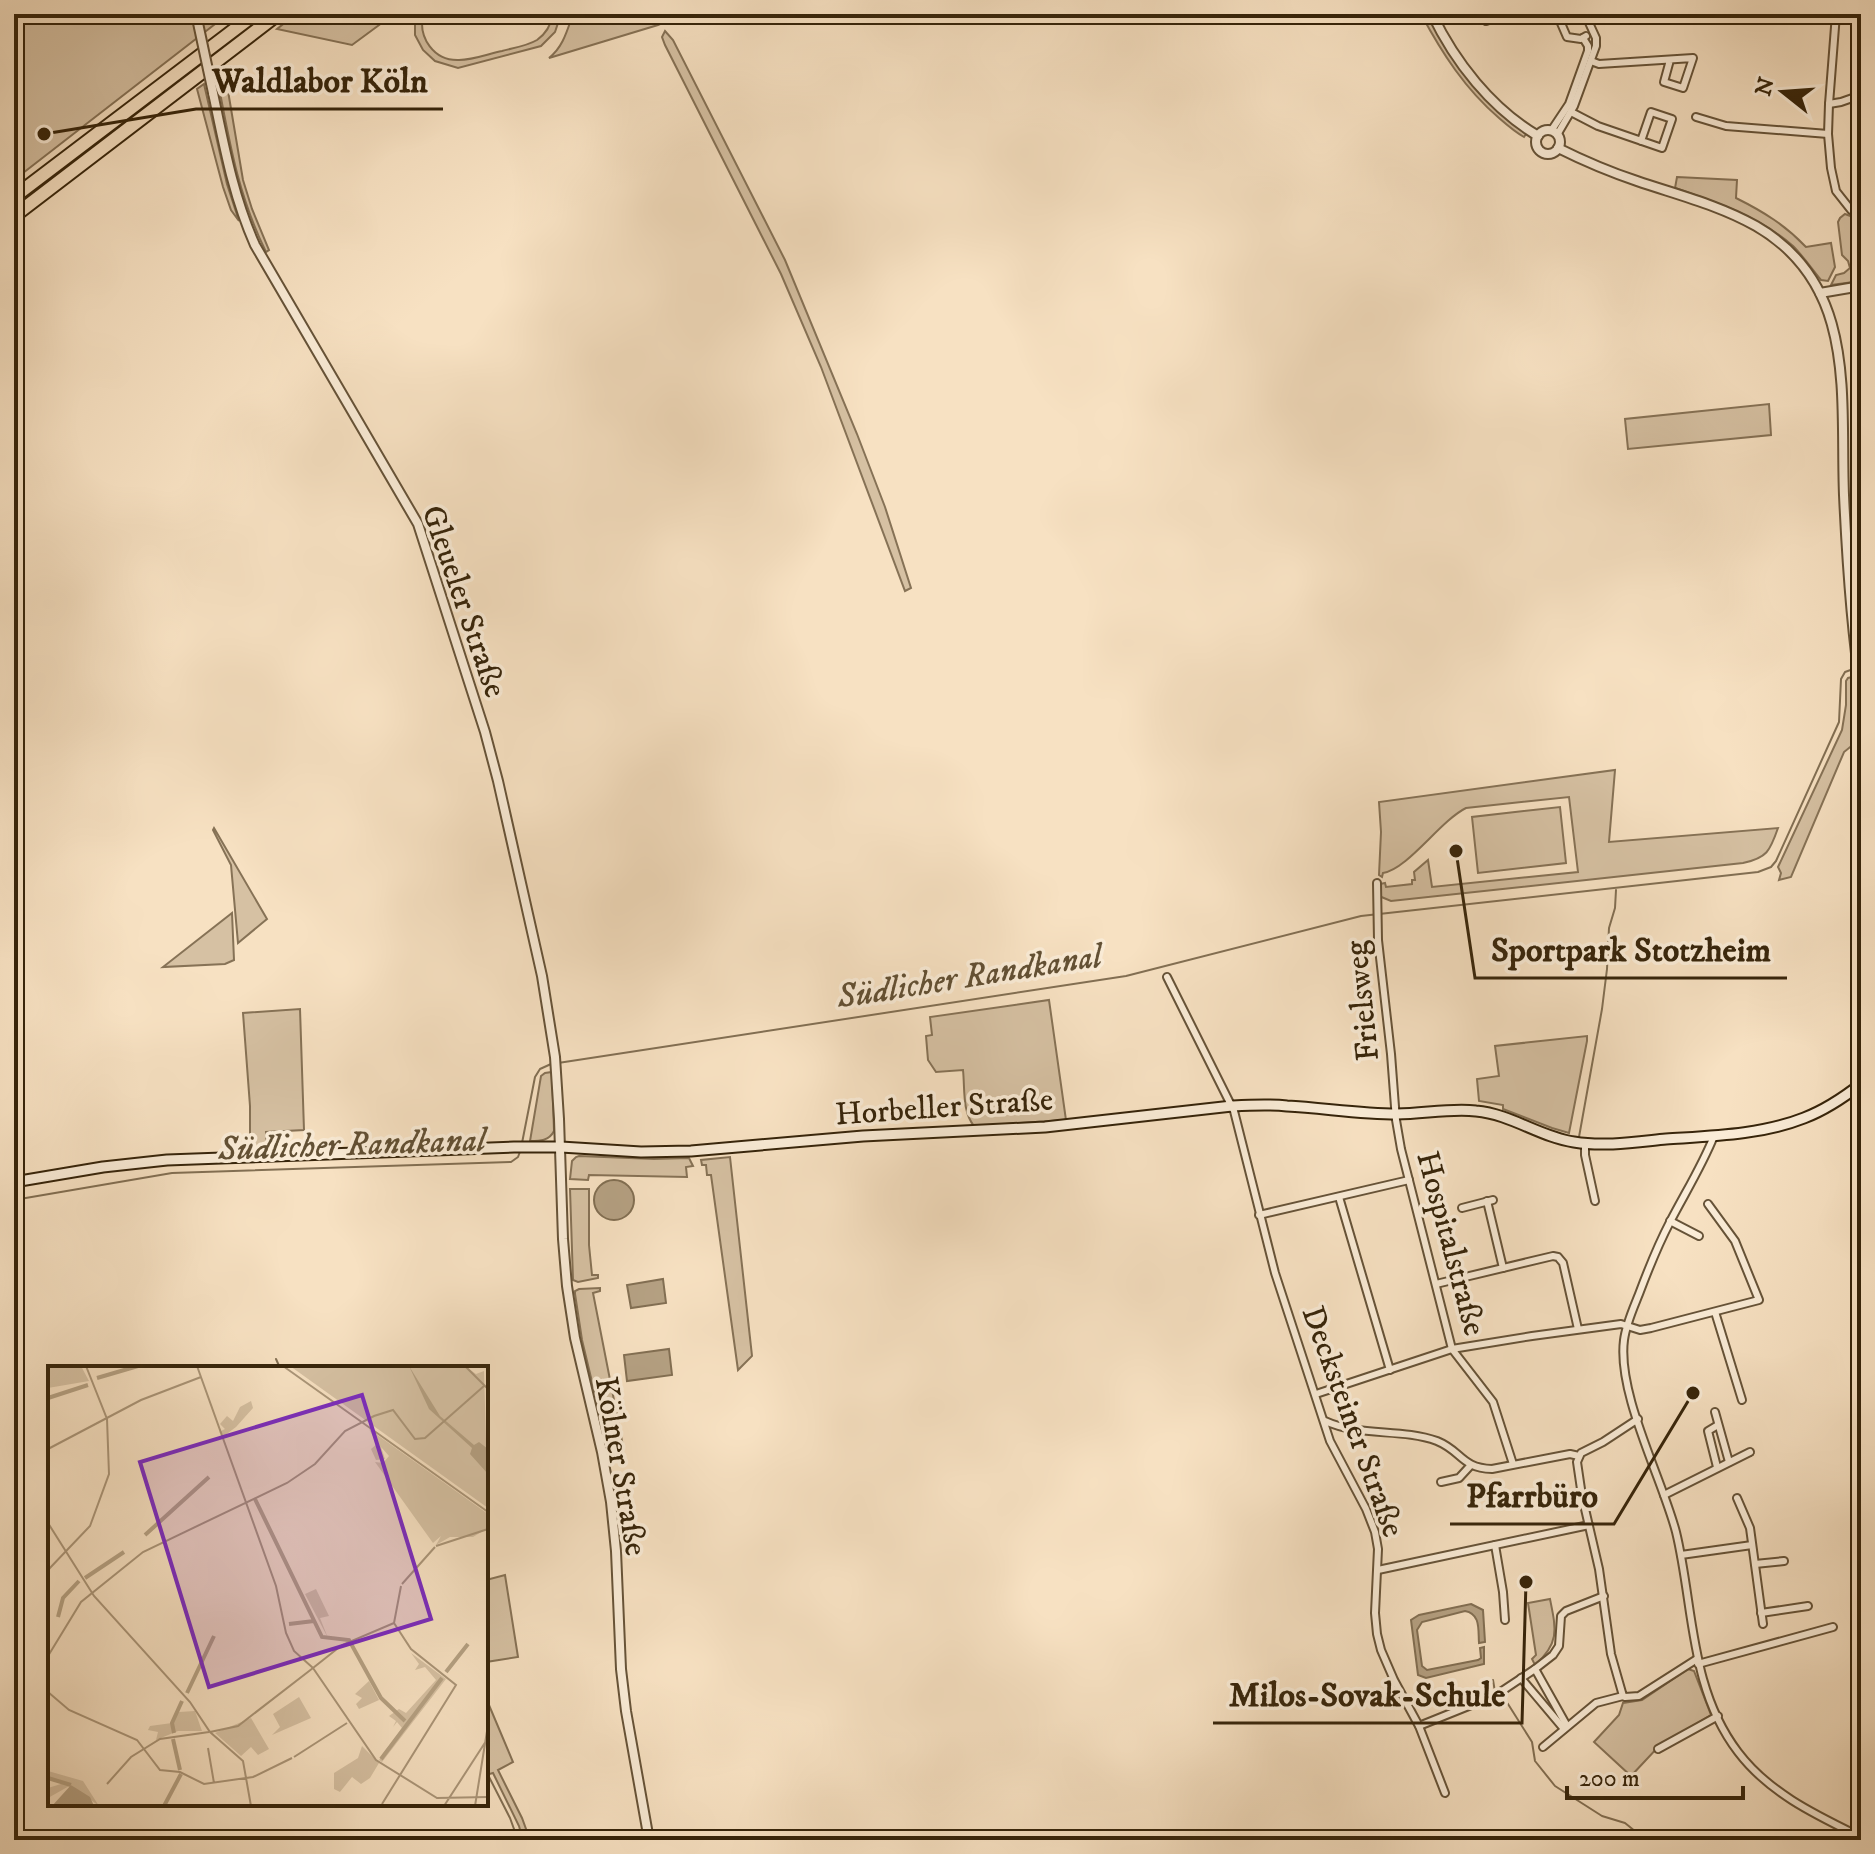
<svg xmlns="http://www.w3.org/2000/svg" width="1875" height="1854" viewBox="0 0 1875 1854" font-family="'IM FELL DW Pica',serif">
<style>
.green{fill:#d6c1a3;stroke:#867256;stroke-width:2}
.water{fill:#b5a183;stroke:#826f53;stroke-width:2}
.lines{fill:none;stroke-linecap:round;stroke-linejoin:round}
.stream{stroke:#826f53;stroke-width:2}
.minor-casing{stroke:#665338;stroke-width:10}
.tertiary-casing{stroke:#665338;stroke-width:12}
.secondary-casing{stroke:#36240a;stroke-width:13}
.motorway-casing{stroke:#36240a;stroke-width:16}
.minor{stroke:#faecd7;stroke-width:6}
.tertiary{stroke:#faecd7;stroke-width:8}
.secondary{stroke:#faecd7;stroke-width:9}
.motorway{stroke:#f7e1c2;stroke-width:12}
.tertiary-bridge-casing{stroke:#665338;stroke-width:12;stroke-linecap:butt}
.tertiary-bridge{stroke:#faecd7;stroke-width:8}
.labels{text-anchor:middle;stroke-width:7;stroke-linejoin:round;paint-order:stroke}
.street-label{font-size:32px;fill:#36240a;stroke:#faecd7}
.water-label{font-size:34px;font-style:italic;fill:#625034;stroke:#faecd7}
.inset-river{fill:none;stroke:#b5a183;stroke-width:4}
.inset-road{fill:none;stroke:#aa9578;stroke-width:2}
.view{fill:#7b2cbf;fill-opacity:0.15;stroke:#7b2cbf;stroke-width:4}
.inset-edge{fill:none;stroke:#36240a;stroke-width:4}
.leader{fill:none;stroke:#36240a;stroke-width:3}
.callout-dot{fill:#36240a;stroke:#faecd7;stroke-width:3}
.callout-label{font-size:34px;text-anchor:middle;font-weight:bold;fill:#36240a;stroke:#faecd7;stroke-width:7;stroke-linejoin:round;paint-order:stroke}
</style>
<rect width="100%" height="100%" fill="#f7e1c2"/>
<filter id="stains"><feTurbulence type="fractalNoise" baseFrequency=".0025" numOctaves="4"/><feColorMatrix values="0 0 0 0 .2 0 0 0 0 .09 0 0 0 0 .02 0 0 0 .5 -.17"/></filter>
<radialGradient id="worn" r=".72"><stop offset=".6" stop-color="#630" stop-opacity="0"/><stop offset="1" stop-color="#630" stop-opacity=".3"/></radialGradient>
<g class="green">
<path d="M14,14H228L14,180Z"/>
<path d="M296,14H394L352,45L277,29Z"/>
<path d="M415,14H423C418,38 434,61 459,60C473,60 488,54 502,51C513,48 527,46 537,40C547,33 551,25 553,14H561L555,32L541,46L458,68L435,61L423,50L415,35Z"/>
<path d="M573,14H682L658,25L549,58C563,47 567,31 573,14Z"/>
<path d="M1421,14H1427C1451,59 1485,103 1526,134L1524,137C1515,132 1507,125 1499,118C1465,89 1442,53 1421,14Z"/>
<path d="M665,31L673,40L785,260L857,434L885,507L911,588L905,591L821,367L781,274L665,45L662,37Z"/>
<path d="M232,66L229,71L227,85L243,180L252,209L269,250L266,252C237,193 229,139 217,77Z"/>
<path d="M204,84L227,184L239,221L231,210L223,187L197,89Z"/>
<path d="M1677,177L1737,180L1736,198C1764,212 1785,225 1806,247L1831,243L1835,267L1828,281L1821,280C1812,269 1803,256 1793,246C1760,217 1716,202 1675,188Z"/>
<path d="M1845,214L1861,220V281L1831,285L1836,275L1844,273L1850,268L1848,261L1842,255L1838,222L1840,218Z"/>
<path d="M1769,404L1771,435L1628,449L1625,419Z"/>
<path d="M1852,677L1860,739L1844,752L1791,877L1779,880L1781,873L1778,867L1842,730L1846,705V681L1848,678Z"/>
<path d="M1615,770L1609,842L1778,828C1770,851 1767,858 1743,863L1391,901L1379,896L1380,884L1385,883L1386,887L1412,884V880H1415L1414,872L1428,860L1432,887L1578,872L1569,797L1466,808C1440,821 1408,869 1383,873L1382,877L1379,875L1381,832L1379,802Z"/>
<path d="M1560,807L1566,863L1478,873L1472,817Z"/>
<path d="M214,828L267,919L238,943L231,865L213,830Z"/>
<path d="M232,913L234,960L225,964L163,967Z"/>
<path d="M1049,1000L1066,1120L974,1126C962,1111 965,1089 963,1070L936,1072L928,1060L926,1036L932,1035L930,1017Z"/>
<path d="M300,1009L304,1130L266,1132L267,1150H250V1106L243,1013Z"/>
<path d="M1587,1036V1041L1569,1133L1552,1128L1503,1109V1105L1479,1101L1477,1079L1499,1076L1495,1046Z"/>
<path d="M552,1072L554,1131C549,1141 540,1141 530,1141L541,1076L545,1073Z"/>
<path d="M579,1156L654,1159L689,1158L693,1166L686,1167L687,1177L589,1175L588,1180L570,1179L572,1161L576,1157Z"/>
<path d="M730,1157L752,1356L738,1370L711,1175H707L706,1165H702L701,1160Z"/>
<path d="M570,1189H589V1245L592,1275H598V1278L578,1282L573,1280Z"/>
<path d="M600,1288V1291L593,1293L623,1446L608,1449L582,1340L575,1294V1291L579,1289Z"/>
<path d="M505,1575L518,1657L486,1662V1580Z"/>
<path d="M1550,1599C1556,1629 1560,1643 1535,1665L1532,1659L1536,1655L1528,1603Z"/>
<path d="M1688,1669L1694,1671L1711,1715L1659,1746L1631,1776L1594,1742L1619,1715L1623,1703L1642,1700Z"/>
<path d="M486,1698L513,1762L498,1770L522,1818L530,1840H523L519,1826L493,1773L486,1775Z"/>
</g>
<g class="water">
<circle cx="614" cy="1200" r="20"/>
<path d="M663,1279L666,1303L631,1308L627,1285Z"/>
<path d="M669,1349L672,1375L627,1381L624,1355Z"/>
<path d="M1471,1604L1483,1610L1485,1642L1479,1643C1478,1630 1481,1614 1465,1611L1422,1622L1417,1630L1422,1666L1427,1670L1478,1660L1481,1658L1480,1648L1484,1647V1664L1426,1678L1418,1675L1411,1620L1419,1615Z"/>
</g>
<g class="lines">
<g class="stream">
<path d="M558,1063L1126,976L1361,916L1758,872L1771,867L1776,861L1839,722L1841,679L1845,672L1856,668"/>
<path d="M1579,1137L1602,1009L1607,969L1609,928L1615,908L1616,890"/>
<path d="M522,1143L535,1077L540,1069L551,1064"/>
<path d="M14,1200L172,1173L511,1162L518,1157L521,1149"/>
<path d="M276,1359L280,1368"/>
<path d="M1493,1680L1495,1692"/>
<path d="M1501,1697L1508,1704L1532,1742L1535,1761L1555,1786L1602,1816L1625,1823L1646,1840"/>
<path d="M486,1771L510,1818L518,1840"/>
</g>
<g class="minor-casing">
<g id="minor">
<path d="M1480,14L1483,19L1486,21L1504,14"/>
<path d="M1557,14L1567,37L1581,39L1586,36"/>
<path d="M1836,14L1829,104L1828,134L1831,168L1836,191L1851,210L1861,216"/>
<path d="M1591,61L1599,64L1693,58L1683,88L1664,82L1670,60"/>
<path d="M1829,104L1841,102L1861,95"/>
<path d="M1571,112L1598,126L1662,148L1672,119L1651,112L1641,141"/>
<path d="M1696,117L1726,126L1828,134"/>
<path d="M1551,131L1569,104L1588,51V46L1583,38"/>
<path d="M1557,135L1574,106L1596,46V38L1585,14"/>
<path d="M1377,883L1378,940L1391,1054L1396,1120L1401,1149L1452,1349L1493,1402L1513,1464"/>
<path d="M1167,977L1234,1111L1275,1273L1330,1441L1366,1509L1375,1532L1378,1549L1375,1613L1377,1634L1381,1650L1394,1680L1419,1726L1445,1793"/>
<path d="M1714,1136C1702,1166 1685,1193 1670,1222C1658,1245 1648,1270 1639,1294C1633,1309 1626,1324 1624,1340C1617,1394 1662,1478 1676,1532C1694,1606 1689,1688 1738,1752C1769,1793 1816,1815 1861,1837"/>
<path d="M1585,1144V1155L1595,1201"/>
<path d="M1339,1197L1390,1370"/>
<path d="M1487,1201L1503,1268"/>
<path d="M1462,1208L1493,1200"/>
<path d="M1259,1215L1409,1180"/>
<path d="M1670,1221L1699,1236"/>
<path d="M1436,1284L1553,1256L1558,1257L1563,1263L1578,1329"/>
<path d="M1715,1312L1742,1400"/>
<path d="M1316,1394L1452,1349L1532,1336L1621,1324L1640,1330L1651,1328L1759,1300L1735,1241L1708,1204"/>
<path d="M1715,1412L1729,1462"/>
<path d="M1638,1419L1603,1442L1581,1453L1577,1462L1582,1496L1599,1569L1611,1654L1623,1696L1625,1697L1639,1696L1697,1659"/>
<path d="M1325,1421C1360,1437 1401,1428 1437,1441C1462,1451 1461,1468 1492,1469L1570,1454L1579,1456"/>
<path d="M1717,1467L1708,1431L1718,1425"/>
<path d="M1441,1482L1459,1478L1470,1466"/>
<path d="M1664,1495L1750,1452"/>
<path d="M1737,1498L1750,1528L1763,1624"/>
<path d="M1495,1545L1503,1592L1505,1620"/>
<path d="M1681,1555L1752,1545"/>
<path d="M1755,1564L1784,1561"/>
<path d="M1378,1570L1589,1525"/>
<path d="M1761,1613L1808,1606"/>
<path d="M1698,1664L1833,1627"/>
<path d="M1535,1669L1567,1726"/>
<path d="M1521,1678L1564,1729"/>
<path d="M1419,1726L1496,1695L1535,1669L1553,1655L1559,1646L1561,1616L1566,1611L1604,1596"/>
<path d="M1543,1747L1596,1703L1623,1696"/>
<path d="M1658,1749L1718,1716"/>
</g>
</g>
<g class="tertiary-casing">
<g id="tertiary">
<path d="M1432,14C1455,62 1491,108 1538,136"/>
<path d="M213,93C224,145 233,196 255,245L418,524L485,732L498,781L542,976L555,1057L559,1119L563,1239L567,1286L575,1338L602,1452L611,1502L616,1551L621,1669L626,1711L649,1840"/>
<circle cx="1548" cy="142" r="12"/>
<path d="M1558,148C1584,161 1610,172 1637,181C1678,195 1719,205 1756,226C1858,285 1840,396 1844,495C1847,560 1851,626 1861,690"/>
<path d="M1820,293L1861,286"/>
</g>
</g>
<g class="secondary-casing">
<path id="secondary" d="M14,1182L103,1167L167,1160L514,1147H561L641,1152L691,1151L863,1136L1045,1127L1232,1106C1251,1105 1269,1104 1287,1106C1324,1108 1360,1114 1397,1114C1423,1114 1450,1108 1476,1111C1511,1114 1540,1137 1574,1142C1604,1147 1636,1142 1666,1139C1711,1136 1761,1135 1804,1118C1825,1110 1843,1098 1861,1084"/>
</g>
<g class="motorway-casing">
<g id="motorway">
<path d="M14,197L255,14"/>
<path d="M14,216L278,14"/>
</g>
</g>
<use href="#minor" class="minor"/>
<use href="#tertiary" class="tertiary"/>
<use href="#secondary" class="secondary"/>
<use href="#motorway" class="motorway"/>
<g class="tertiary-bridge-casing">
<path id="tertiary-bridge" d="M198,23L213,93"/>
</g>
<use href="#tertiary-bridge" class="tertiary-bridge"/>
</g>
<g class="labels">
<g class="street-label">
<text transform="translate(465 601) rotate(71)" y="11">Gleueler Straße</text>
<text transform="translate(1361 1001) rotate(-96)" y="11">Frielsweg</text>
<text transform="translate(944 1106) rotate(-4)" y="11">Horbeller Straße</text>
<text transform="translate(1452 1243) rotate(75)" y="11">Hospitalstraße</text>
<text transform="translate(1354 1421) rotate(70)" y="11">Decksteiner Straße</text>
<text transform="translate(622 1466) rotate(80)" y="11">Kölner Straße</text>
</g>
<g class="water-label">
<text transform="translate(969 975) rotate(-9)" y="12">Südlicher Randkanal</text>
<text transform="translate(352 1143) rotate(-2)" y="12">Südlicher Randkanal</text>
</g>
</g>
<g transform="translate(48 1366)">
<rect width="440" height="440" fill="#f7e1c2"/>
<path d="M0,0H33L41,15L0,22ZM242,0H417L428,8L436,5L440,142ZM203,35L205,42L188,61L176,70L171,66L177,63L172,58L179,50L185,55L192,41ZM321,63L440,148V162L425,171H402L388,179L393,170L385,177L327,96L335,97L341,90L333,81L337,93L328,94L323,83L329,78ZM268,223L281,250L272,252L280,272L257,228ZM363,287L398,313L334,396L331,394L354,362L349,356L345,361L348,355L341,350L351,343L358,347L388,314L377,301L367,304L371,298ZM321,315L331,334L311,343L308,338L314,332L307,328ZM251,331L263,352L224,369L232,361L225,348ZM147,345L154,365H130L108,374L110,366L100,364L102,360L124,357L131,346ZM203,352L221,383L210,389L203,381L193,390L167,367ZM314,380L331,397L322,412L313,418L304,411L292,426L286,423V407L310,392ZM0,405L35,415L51,440L23,419L0,432V422L16,417L0,413Z" fill="#d6c1a3"/>
<path d="M361,0L392,50L426,79L431,76L440,83V108L422,88L424,82L381,43ZM23,419L42,431L46,440H4Z" fill="#b5a183"/>
<path class="inset-river" d="M49,12L90,0M0,32L40,19M207,133L274,271L301,274L333,332L357,355M97,169L161,111M37,212L76,186M10,251L15,232L31,215M241,258L266,255M398,306L420,278M139,327L166,270M126,367L124,357L134,335M125,373L132,404M333,393L394,312M0,412L23,419M116,440L133,408"/>
<path class="inset-road" d="M149,0L228,220L238,267L246,285L265,302L190,360L162,366M235,0L440,146M417,0L440,23M0,83L93,34L153,11M0,157L46,230L142,336L162,366L195,395L203,440M388,180L440,163M0,204L42,160L61,108L59,53L38,0M354,218L387,181M346,257L294,279L265,302L328,394L389,432L440,431M346,257L353,220M0,290L33,236L95,186L239,117L267,98L297,65L326,50L345,44L367,73L377,72L436,20M0,326L21,344L89,374L112,404L132,406L156,418L205,411L244,392M160,382L166,417M246,391L299,357M59,418L83,391L112,373L161,366M334,438L408,319L363,283L346,257M396,440L440,372M427,440L440,359"/>
<path class="view" d="M314,29L383,253L161,321L92,96Z"/>
<rect width="440" height="440" class="inset-edge"/>
</g>
<path class="leader" d="M44 134L196 109H443M1456 851L1475 978H1787M1693 1393L1614 1524H1450M1526 1582L1522 1723H1213"/>
<g class="callout-dot">
<circle cx="44" cy="134" r="8"/>
<circle cx="1456" cy="851" r="8"/>
<circle cx="1693" cy="1393" r="8"/>
<circle cx="1526" cy="1582" r="8"/>
</g>
<g class="callout-label">
<text x="320" y="92">Waldlabor Köln</text>
<text x="1631" y="961">Sportpark Stotzheim</text>
<text x="1532" y="1507">Pfarrbüro</text>
<text x="1367" y="1706">Milos-Sovak-Schule</text>
</g>
<rect width="1875" height="1854" fill="none" stroke="#f7e1c2" stroke-width="48"/>
<rect x="16" y="16" width="1843" height="1822" fill="none" stroke="#36240a" stroke-width="4"/>
<rect x="24" y="24" width="1827" height="1806" fill="none" stroke="#36240a" stroke-width="2"/>
<g transform="translate(1783 92) rotate(287)" stroke="#faecd7" stroke-width="6" paint-order="stroke">
<path d="M0-6L14 30L0 20L-14 30Z" fill="#36240a"/>
<text y="-12" font-size="22" font-weight="bold" text-anchor="middle" fill="#36240a">N</text>
</g>
<path d="M1567 1786v12h176v-12" fill="none" stroke="#36240a" stroke-width="4"/>
<text x="1579" y="1786" font-size="24" fill="#36240a" stroke="#faecd7" stroke-width="6" paint-order="stroke">200 m</text>
<rect width="100%" height="100%" filter="url(#stains)"/>
<rect width="100%" height="100%" fill="url(#worn)"/>
</svg>
